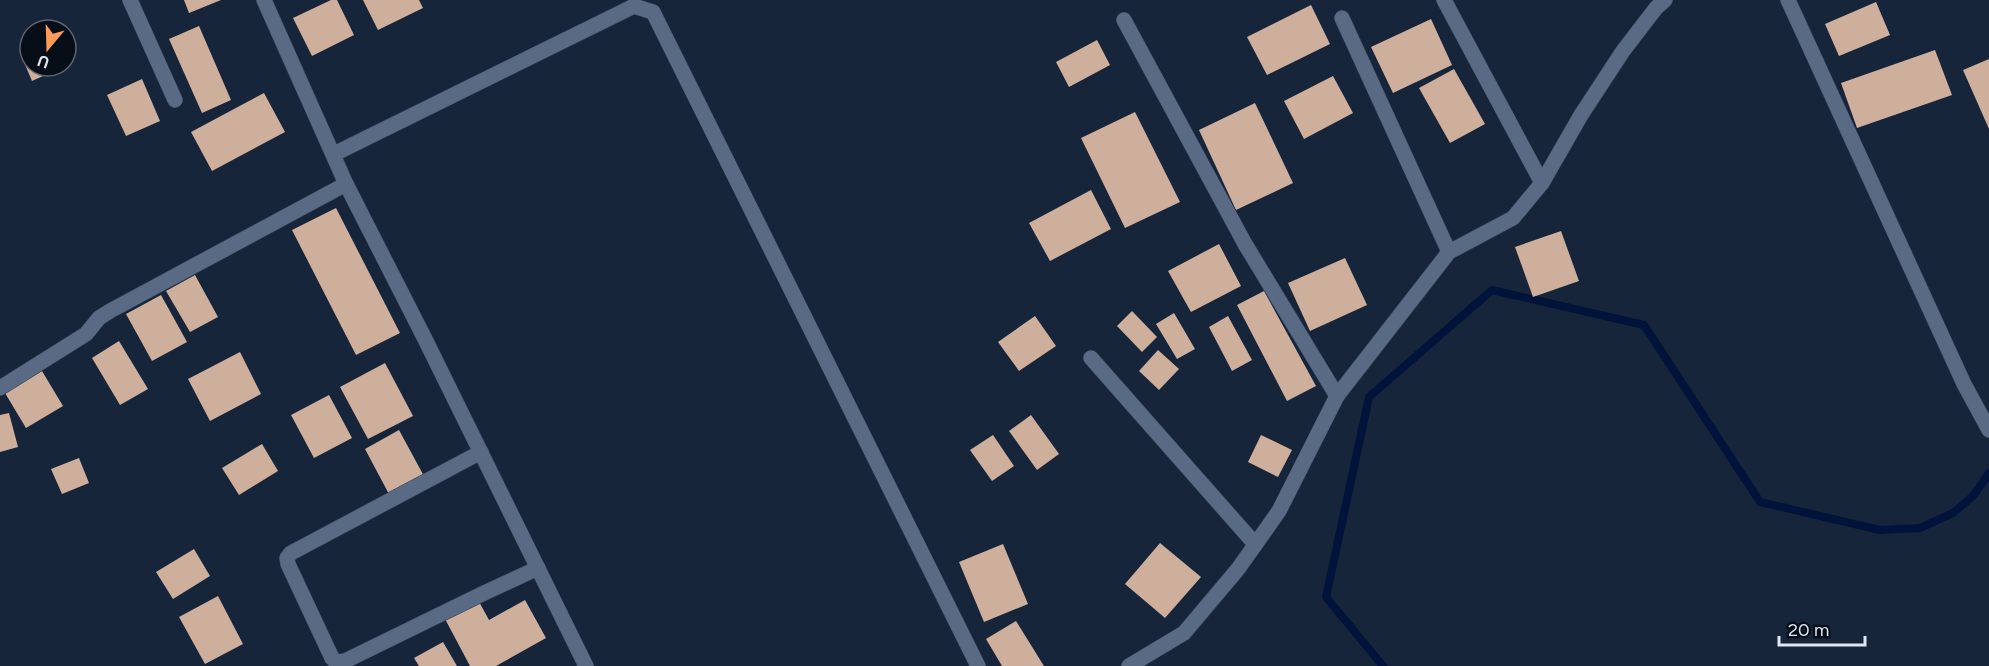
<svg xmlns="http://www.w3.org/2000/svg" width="1989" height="666" viewBox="0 0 1989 666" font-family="Figtree,sans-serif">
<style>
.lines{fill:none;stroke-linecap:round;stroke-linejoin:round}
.stream{stroke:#00133b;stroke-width:8}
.building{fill:#ceaf9b}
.service-casing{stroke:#374154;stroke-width:16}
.minor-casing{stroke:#374154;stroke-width:16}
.service{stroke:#596a84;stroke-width:15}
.minor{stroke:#596a84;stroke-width:15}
</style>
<rect width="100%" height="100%" fill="#17253b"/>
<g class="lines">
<path class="stream" d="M1383,666L1326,597L1369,397L1492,290L1644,325L1760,502L1880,530L1920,528L1953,513L1974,495L1989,473"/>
</g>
<g class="building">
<path d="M184,0H221L189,13Z"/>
<path d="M331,0H337L354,35L312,56L293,18Z"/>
<path d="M363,0H419L423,8L378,30Z"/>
<path d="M1876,2L1890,35L1839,56L1825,24Z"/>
<path d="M1311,5L1330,44L1267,75L1247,37Z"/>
<path d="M1431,19L1452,65L1393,93L1371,47Z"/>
<path d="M199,26L231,100L202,113L169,39Z"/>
<path d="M1097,40L1110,65L1069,87L1056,62Z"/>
<path d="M1935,50L1952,95L1857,128L1841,83Z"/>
<path d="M30,51V66H65L32,81L21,55Z"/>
<path d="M1989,59V129L1963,70Z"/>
<path d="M1454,69L1485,124L1450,143L1419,88Z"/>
<path d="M1333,76L1353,113L1304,139L1284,101Z"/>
<path d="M142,79L160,121L126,136L107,95Z"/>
<path d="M264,93L285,132L212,171L191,132Z"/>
<path d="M1255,103L1293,183L1236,210L1199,130Z"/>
<path d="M1135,112L1180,202L1125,228L1081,138Z"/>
<path d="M1091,190L1111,229L1050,261L1029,223Z"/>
<path d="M336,208L400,333L356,355L292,230Z"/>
<path d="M1561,231L1579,281L1533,297L1515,247Z"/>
<path d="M1219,244L1241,286L1191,312L1168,271Z"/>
<path d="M1345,258L1367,305L1310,331L1288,283Z"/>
<path d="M195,275L218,317L190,332L166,291Z"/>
<path d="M1264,291L1316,386L1287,401L1237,305Z"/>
<path d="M161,295L187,342L152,361L126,314Z"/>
<path d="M1132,311L1157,337L1142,352L1117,326Z"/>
<path d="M1174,313L1195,349L1177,359L1156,324Z"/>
<path d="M1035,316L1056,346L1019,371L998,342Z"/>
<path d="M1228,316L1252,360L1232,371L1209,327Z"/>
<path d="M119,341L148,389L120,405L92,358Z"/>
<path d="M1158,350L1179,369L1159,390L1139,371Z"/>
<path d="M240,352L261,394L210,421L188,379Z"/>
<path d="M385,363L413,416L368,439L340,387Z"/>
<path d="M42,371L63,406L26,428L5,393Z"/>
<path d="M329,395L352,438L314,458L291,415Z"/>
<path d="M9,413L18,447L0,452V415Z"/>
<path d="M1031,415L1059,454L1037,470L1009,431Z"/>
<path d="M399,430L425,478L390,496L365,449Z"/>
<path d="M993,435L1014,466L992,481L970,450Z"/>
<path d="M1261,435L1292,450L1278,477L1248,462Z"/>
<path d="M262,444L278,471L239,495L222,468Z"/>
<path d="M79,458L89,483L62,494L51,469Z"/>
<path d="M1160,543L1201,577L1165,618L1125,584Z"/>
<path d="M1003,544L1028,604L984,622L959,562Z"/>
<path d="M194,549L210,576L173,599L156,572Z"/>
<path d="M218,596L243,644L205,664L179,617Z"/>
<path d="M477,598L489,620L525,600L546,638L496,666H470L444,617Z"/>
<path d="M1016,621L1044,666H1002L986,639Z"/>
<path d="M443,642L457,666H419L414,658Z"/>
</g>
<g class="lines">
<g class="service-casing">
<path id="service" d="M481,452L291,553L287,558L288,564L332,658L336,662L345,661L482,594L538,568"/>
</g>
<g class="minor-casing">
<g id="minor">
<path d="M130,0L175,100"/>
<path d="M264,0L346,184L425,339L586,666"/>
<path d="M1444,0L1542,183"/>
<path d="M1788,0L1964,384L1989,430"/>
<path d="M1342,18L1449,252"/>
<path d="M1124,20L1245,244L1337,396L1449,252L1513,218L1542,183L1581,115L1623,51L1656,8L1665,0"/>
<path d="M334,154L634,6L653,12L978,666"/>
<path d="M1091,358L1255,544"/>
<path d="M0,388L86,334L99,318L110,311L346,184"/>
<path d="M1129,666L1184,633L1238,569L1279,511L1337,396"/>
</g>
</g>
<use href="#service" class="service"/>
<use href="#minor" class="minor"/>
</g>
<g transform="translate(48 48) rotate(199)"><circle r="28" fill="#080e18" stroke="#5d6571" stroke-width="1.5"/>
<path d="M0-4.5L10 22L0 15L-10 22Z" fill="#fe9c57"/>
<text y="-9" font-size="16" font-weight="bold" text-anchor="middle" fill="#dde7f6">U</text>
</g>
<path d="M1779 636v9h86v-9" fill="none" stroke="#dde7f6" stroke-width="3"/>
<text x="1788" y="636" font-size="18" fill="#dde7f6" stroke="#080e18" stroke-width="4.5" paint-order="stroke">20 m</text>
</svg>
